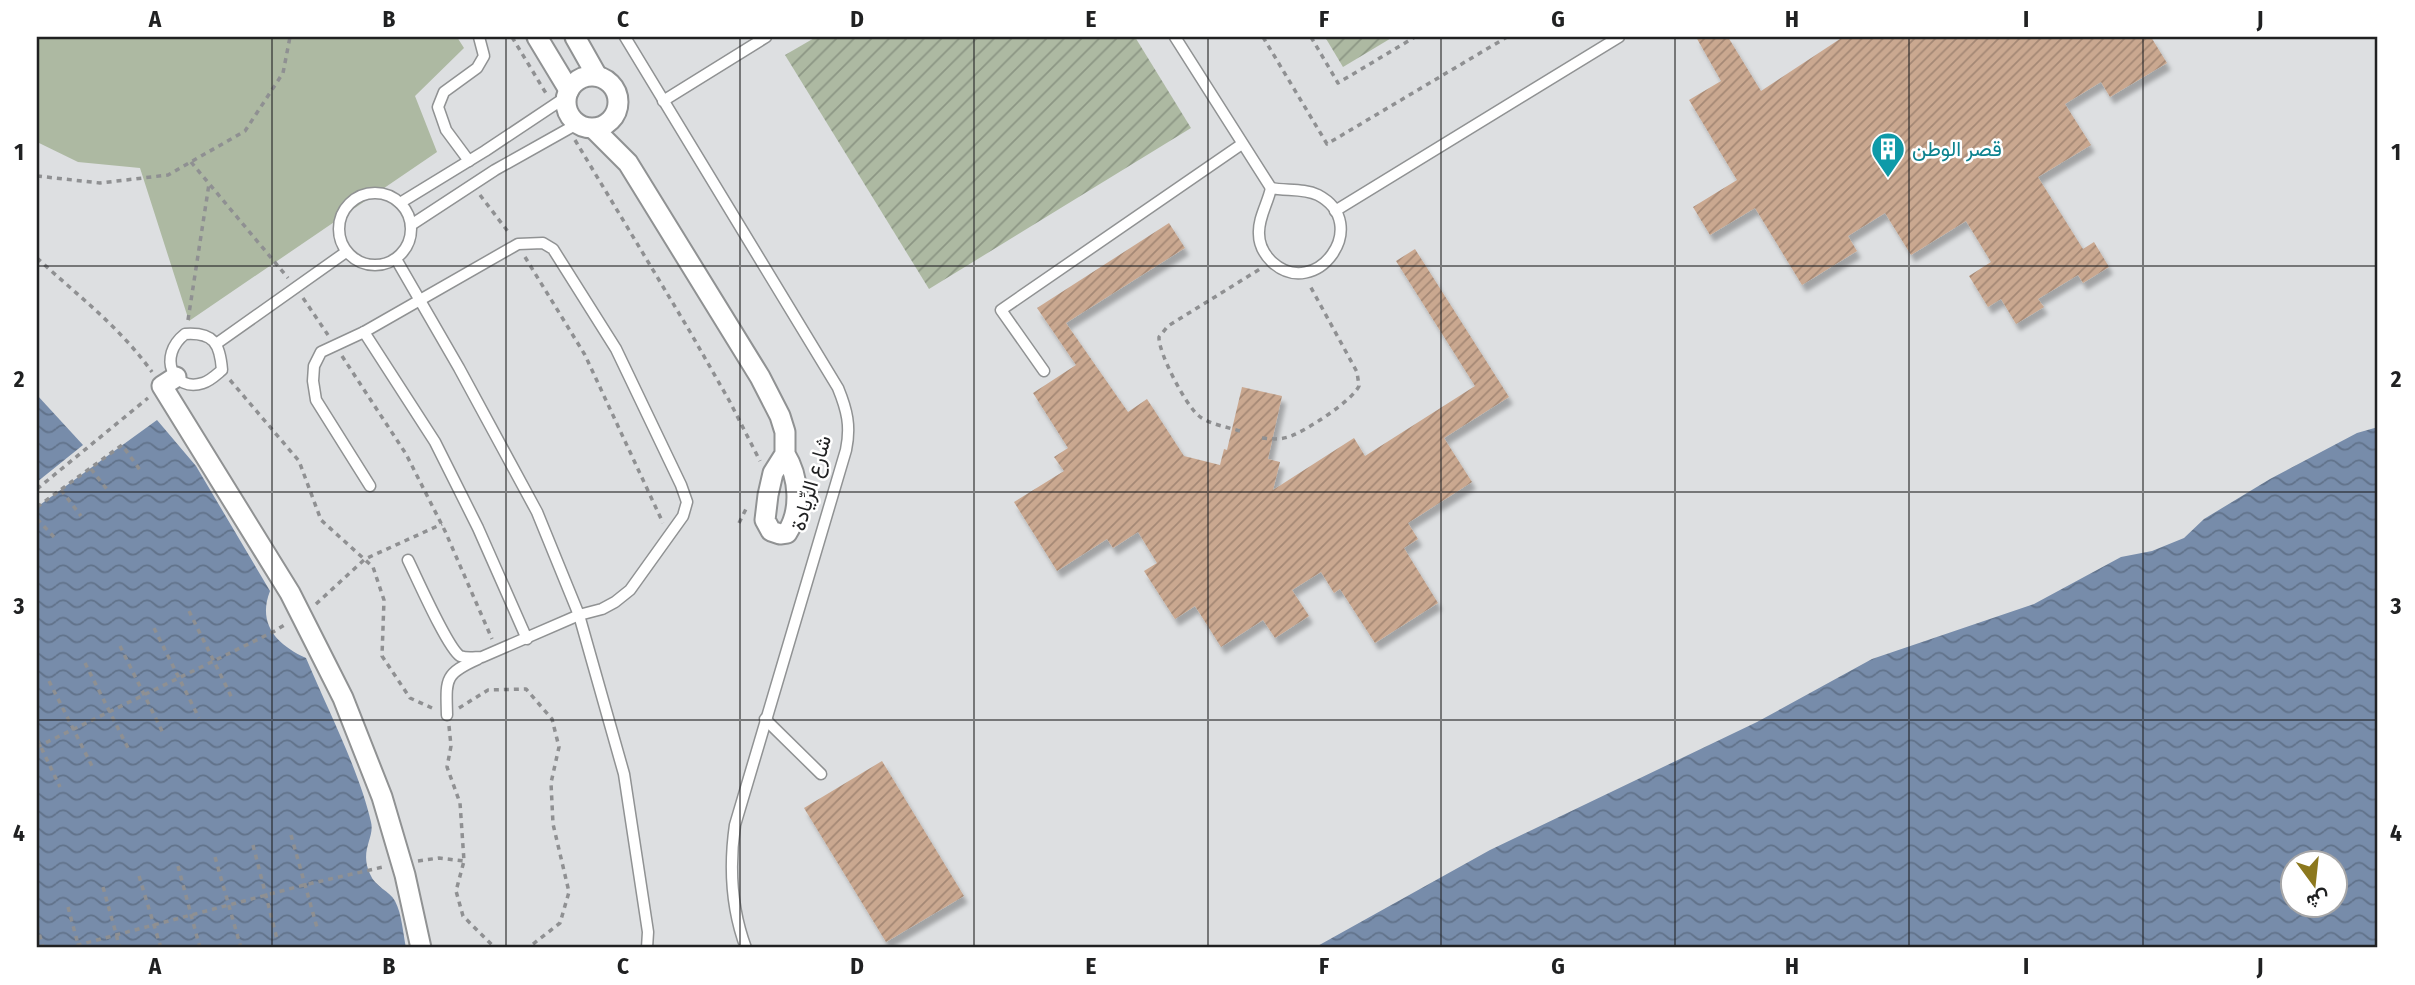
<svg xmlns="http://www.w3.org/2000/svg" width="2415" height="985" viewBox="0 0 2415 985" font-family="'Fira Sans Condensed',Vazirmatn,sans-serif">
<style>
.park{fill:#adb9a2}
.garden{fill:url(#garden-furrows)}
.water{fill:url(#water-waves);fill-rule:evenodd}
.building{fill:url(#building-hatch);filter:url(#shadow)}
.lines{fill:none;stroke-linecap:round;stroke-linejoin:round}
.lane-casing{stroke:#909293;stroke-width:13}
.street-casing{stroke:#909293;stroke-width:23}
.path{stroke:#8f9092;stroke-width:3.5;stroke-dasharray:5 5;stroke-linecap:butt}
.lane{stroke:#fff;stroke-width:10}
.street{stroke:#fff;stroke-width:19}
.grid{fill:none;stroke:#202122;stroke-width:2;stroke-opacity:0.55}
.labels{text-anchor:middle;stroke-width:5;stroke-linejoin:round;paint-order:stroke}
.culture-label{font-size:21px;fill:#0d838f;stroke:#fff;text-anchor:start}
.street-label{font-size:21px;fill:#202122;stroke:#fff}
.neatline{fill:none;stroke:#202122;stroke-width:2.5}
.grid-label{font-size:23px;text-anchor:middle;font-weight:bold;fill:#202122}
</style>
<defs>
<pattern id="garden-furrows" width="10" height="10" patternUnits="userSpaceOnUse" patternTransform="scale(1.75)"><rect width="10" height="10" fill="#adb9a2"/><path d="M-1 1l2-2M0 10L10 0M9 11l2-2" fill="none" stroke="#8c9684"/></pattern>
<pattern id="water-waves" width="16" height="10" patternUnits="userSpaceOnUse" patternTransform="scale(1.75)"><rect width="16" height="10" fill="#778caa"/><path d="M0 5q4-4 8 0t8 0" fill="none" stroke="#61728a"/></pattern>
<pattern id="building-hatch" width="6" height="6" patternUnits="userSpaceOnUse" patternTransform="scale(1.75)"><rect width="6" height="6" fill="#caa890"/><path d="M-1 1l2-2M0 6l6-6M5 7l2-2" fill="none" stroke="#a48875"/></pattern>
<filter id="shadow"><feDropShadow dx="4" dy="7" stdDeviation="2" flood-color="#0004"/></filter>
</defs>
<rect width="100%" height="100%" fill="#dddfe1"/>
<path class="park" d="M37,37H457L464,48L415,96L437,152L189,321L140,168L78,162L37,142Z"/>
<g class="garden">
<path d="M816,37H1135L1191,128L929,289L785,55Z"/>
<path d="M1325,37H1393L1343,67Z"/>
</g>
<g class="water">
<path d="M37,395L83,445L37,482Z"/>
<path d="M157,420L196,466L270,591C257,624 277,645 306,658C327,708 359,770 371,822C375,838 359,850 370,874C375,887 390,891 395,901C402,914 403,934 406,948H37V507Z"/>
<path d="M2378,427V948H1314L1490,850L1757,722L1872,659L2034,604L2121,557L2152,551L2184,538L2204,519L2270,479L2357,433ZM2292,862H2334V904H2292Z"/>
</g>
<g class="building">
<path d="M1696,37H1728L1761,91L1843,37H2151L2167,63L2110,97L2101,82L2065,104L2091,145L2038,177L2083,249L2094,242L2109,267L2083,283L2078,275L2038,299L2044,307L2016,324L2001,299L1988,307L1969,276L1991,262L1966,221L1911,255L1885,213L1848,236L1857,251L1802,285L1755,208L1710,235L1693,207L1737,180L1689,100L1721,81Z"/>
<path d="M1169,223L1185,248L1066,323L1128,412L1147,399L1184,456L1220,465L1224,449L1227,450L1242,387L1282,396L1268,459L1280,462L1273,490L1354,438L1365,456L1475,386L1396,261L1415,249L1509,397L1444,438L1472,482L1408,523L1418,539L1404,548L1438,603L1375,643L1340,589L1334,593L1321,572L1292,590L1309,616L1275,638L1263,620L1221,647L1195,606L1175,619L1144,571L1157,563L1138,532L1113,548L1107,539L1057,571L1014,502L1064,471L1054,457L1068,448L1033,393L1076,365L1037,308Z"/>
<path d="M882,761L964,896L886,942L804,808Z"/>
</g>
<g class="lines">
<g class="lane-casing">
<g id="lane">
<path d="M625,37L838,388C847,410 851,426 846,450L735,825C729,867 731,908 746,948"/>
<path d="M1175,37L1271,188"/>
<path d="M663,101L766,37"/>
<path d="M469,161L446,130L438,107L444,92L477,68L484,56L479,37"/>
<path d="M1271,188C1286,191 1304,188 1318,195C1373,224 1316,302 1272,262C1264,254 1259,245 1259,234C1258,218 1268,203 1271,188Z"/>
<circle cx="375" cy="229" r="36"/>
<path d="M400,203L485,151L566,97"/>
<path d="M1335,211L1619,37"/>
<path d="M411,225L495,170L577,124"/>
<path d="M396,259L459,368L537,512L579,615L624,774L648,932L647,948"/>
<path d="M364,332L435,442L478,528L527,639"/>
<path d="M185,334C214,332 220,344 222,370C216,375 210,381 203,383C173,393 157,356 185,334Z"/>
<path d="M216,344L346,252"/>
<path d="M1044,371L1001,310L1242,144"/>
<path d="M370,486L316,400L313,381L314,366L321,352L364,332L518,244L543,243L553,249L616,349L681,485L687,502L683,516L630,590L615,602L602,609L579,615L482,657C475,657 467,659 460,656C447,647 417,578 408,560"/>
<path d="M447,715C446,679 444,674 478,659"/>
<path d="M765,719L821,774"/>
</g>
</g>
<g class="street-casing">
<g id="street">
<path d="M537,37L569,90"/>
<path d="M575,37L597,76"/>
<circle cx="592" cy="102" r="26"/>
<path d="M594,129L628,163L760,377L780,416L785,432V454L773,473L768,495L765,520L771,531L780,534L787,533C802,510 799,477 785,454"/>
<path d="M176,377L162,386L290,593L343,698L382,797L405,875L421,948"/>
</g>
</g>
<g class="path">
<path d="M512,37L547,95"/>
<path d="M1263,37L1327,144L1507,37"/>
<path d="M1311,37L1338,83L1415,37"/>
<path d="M575,140L689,330L730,402L760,461"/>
<path d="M191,162L288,278"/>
<path d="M37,176L100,183L168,175L245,131L283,73L290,37"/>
<path d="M480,195L509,233"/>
<path d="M525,257L585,355L663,523"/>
<path d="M37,258C77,295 120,327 152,372"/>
<path d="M303,298L328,335"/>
<path d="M188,320L209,184"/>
<path d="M342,356L406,454L445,531L492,639"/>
<path d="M230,380L299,461L321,520L373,567L384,600L382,656L410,698L432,708"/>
<path d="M1240,431C1227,427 1209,424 1199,416C1186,406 1158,352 1159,337L1168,326L1260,269"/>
<path d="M1262,438C1272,439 1281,440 1291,436C1307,430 1352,401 1359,386L1357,372L1309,284"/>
<path d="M91,469L109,492"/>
<path d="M37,489L148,398"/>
<path d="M61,490L81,516"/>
<path d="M37,507L122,445L140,470"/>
<path d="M37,519L54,537"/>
<path d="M739,523L747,507"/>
<path d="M316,604L365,559L442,524"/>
<path d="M189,611L233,700"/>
<path d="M154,628L199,718"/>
<path d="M120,646L164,735"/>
<path d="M85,663L130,752"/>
<path d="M49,681L94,770"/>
<path d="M459,708L488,690L526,689L552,719L559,747L551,783L553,824L569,892L560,923L528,948"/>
<path d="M449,726L451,746L447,767L460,803L464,861L456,891L463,916L495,948"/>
<path d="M37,739L60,787"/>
<path d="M37,747L273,632L286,624"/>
<path d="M291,835L318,931"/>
<path d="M253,845L277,939"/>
<path d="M215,857L241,948"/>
<path d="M418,861L439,858L464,861"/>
<path d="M178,866L200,948"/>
<path d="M139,876L161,948"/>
<path d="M103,887L120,948"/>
<path d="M68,907L79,948"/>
<path d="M37,925L43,948"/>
<path d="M67,948L304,885L383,867"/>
</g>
<use href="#lane" class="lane"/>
<use href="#street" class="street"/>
</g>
<path class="grid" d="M272,37V948M506,37V948M740,37V948M974,37V948M1208,37V948M1441,37V948M1675,37V948M1909,37V948M2143,37V948M37,266H2378M37,492H2378M37,720H2378"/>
<defs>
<g id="building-pin" transform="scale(1.75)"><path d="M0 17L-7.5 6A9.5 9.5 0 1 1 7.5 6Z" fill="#0f9aa8" stroke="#fff"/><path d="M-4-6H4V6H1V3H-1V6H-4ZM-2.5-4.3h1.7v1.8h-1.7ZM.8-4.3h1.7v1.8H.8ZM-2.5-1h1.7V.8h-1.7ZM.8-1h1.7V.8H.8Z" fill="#fff"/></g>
</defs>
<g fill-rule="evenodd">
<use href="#building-pin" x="1888" y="149"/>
</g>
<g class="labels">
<g class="culture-label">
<text x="1912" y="156">قصر الوطن</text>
</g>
<g class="street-label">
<text transform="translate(811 483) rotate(-74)" y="7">شارع الرِّيادة</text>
</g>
</g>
<rect width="2415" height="985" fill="none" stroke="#ffffff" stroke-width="77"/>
<g transform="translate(2314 884) rotate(165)"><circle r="33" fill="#ffffff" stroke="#a6a6a7" stroke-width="2"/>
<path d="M0-5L12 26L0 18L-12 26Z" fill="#8c781d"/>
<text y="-10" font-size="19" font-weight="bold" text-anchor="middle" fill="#202122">ش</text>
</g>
<rect x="38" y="38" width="2338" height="908" class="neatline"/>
<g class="grid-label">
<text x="155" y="27">A</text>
<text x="389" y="27">B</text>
<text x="623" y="27">C</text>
<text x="857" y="27">D</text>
<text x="1091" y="27">E</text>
<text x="1324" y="27">F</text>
<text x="1558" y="27">G</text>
<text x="1792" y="27">H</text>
<text x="2026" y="27">I</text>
<text x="2260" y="27">J</text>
<text x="19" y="160">1</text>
<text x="2396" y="160">1</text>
<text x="19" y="387">2</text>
<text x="2396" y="387">2</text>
<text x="19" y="614">3</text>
<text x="2396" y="614">3</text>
<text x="19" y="841">4</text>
<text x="2396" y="841">4</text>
<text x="155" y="974">A</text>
<text x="389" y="974">B</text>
<text x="623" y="974">C</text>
<text x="857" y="974">D</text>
<text x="1091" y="974">E</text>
<text x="1324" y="974">F</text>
<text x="1558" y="974">G</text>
<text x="1792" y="974">H</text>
<text x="2026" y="974">I</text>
<text x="2260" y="974">J</text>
</g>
</svg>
